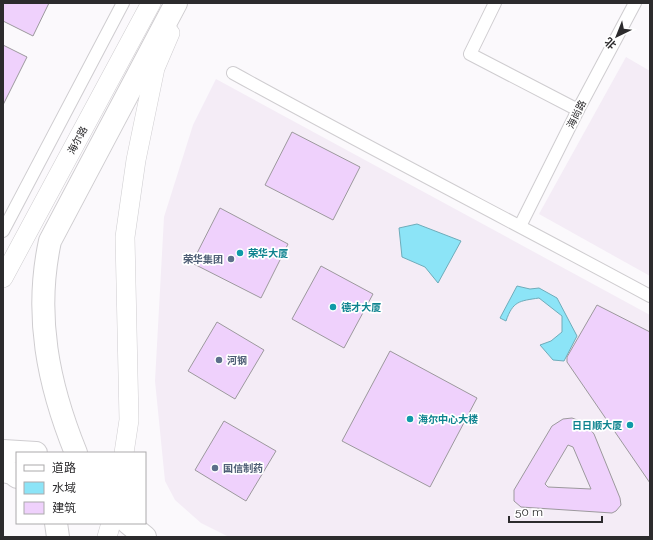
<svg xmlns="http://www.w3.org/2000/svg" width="653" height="540" viewBox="0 0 653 540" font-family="Raleway,'Noto Sans SC',sans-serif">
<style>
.built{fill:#f4ecf6}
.water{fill:#8ce4f7;stroke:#6facba}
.building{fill:#efd1fc;stroke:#9c999d;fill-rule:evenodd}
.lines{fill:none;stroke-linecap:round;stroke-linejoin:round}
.street-casing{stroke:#cfcdd0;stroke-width:14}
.primary-casing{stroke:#cfcdd0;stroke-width:20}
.highway-casing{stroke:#cfcdd0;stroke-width:24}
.street{stroke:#fff;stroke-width:12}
.primary{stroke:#fff;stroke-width:19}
.highway{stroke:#fff;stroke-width:22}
.culture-dot{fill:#0f9aa8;stroke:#fff;stroke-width:1.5}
.service-dot{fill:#5c6f8a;stroke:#fff;stroke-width:1.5}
.labels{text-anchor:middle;stroke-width:3.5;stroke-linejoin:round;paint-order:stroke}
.street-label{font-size:10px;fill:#2c2b2d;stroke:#fff}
.culture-label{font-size:10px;font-weight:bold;fill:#0d838f;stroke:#fff;text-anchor:start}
.service-label{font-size:10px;font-weight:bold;fill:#4e5e75;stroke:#fff;text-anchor:start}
</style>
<rect width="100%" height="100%" fill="#fbf9fc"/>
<g class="built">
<path d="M626,57L650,71V276L539,214Z"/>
<path d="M216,79L650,315V537H229L201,523L175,500L165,481L155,381L164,217L193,125Z"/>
</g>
<g class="water">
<path d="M417,224L461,241L438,283L425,267L402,257L399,228Z"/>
<path d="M517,286L530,289L539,288L557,298L577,336L564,361L553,360L540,345L551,341L562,332V316L539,298C519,301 513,301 506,321L500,318Z"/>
</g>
<g class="building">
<path d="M3,3H49L33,36L3,21Z"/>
<path d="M3,45L27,57L3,105Z"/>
<path d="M292,132L360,167L333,220L265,185Z"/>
<path d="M220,208L288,244L261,298L192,263Z"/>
<path d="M321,266L373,294L344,348L292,319Z"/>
<path d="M597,305L650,332V483L567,362V357Z"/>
<path d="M217,322L264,350L235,399L188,371Z"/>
<path d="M390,351L477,398L430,487L342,441Z"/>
<path d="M572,418L585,423L594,434L620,498L621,505L616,511L612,513L521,507L514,501V490L552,426L563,419ZM568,445L573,447L591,489L548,487L545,484Z"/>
<path d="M224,421L276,451L246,501L195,470Z"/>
</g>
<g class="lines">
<g class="street-casing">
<g id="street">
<path d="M495,3L470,54L578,110"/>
<path d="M233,73C371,149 511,221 650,296"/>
<path d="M520,226L578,110L635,3"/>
<path d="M3,231L123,3"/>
</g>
</g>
<g class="primary-casing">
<g id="primary">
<path d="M3,278L151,3"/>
<path d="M124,453L129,420L125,237L136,160L155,68L170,33"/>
<path d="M107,537L111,523"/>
</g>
</g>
<g class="highway-casing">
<g id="highway">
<path d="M3,451L36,453"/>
<path d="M76,453C48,384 34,315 50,241L176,3"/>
<path d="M3,471L12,473L17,477"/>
<path d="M56,523L58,537"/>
<path d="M128,523L145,537"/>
</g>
</g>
<use href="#street" class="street"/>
<use href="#primary" class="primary"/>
<use href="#highway" class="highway"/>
</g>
<g class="culture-dot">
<circle cx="240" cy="253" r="4"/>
<circle cx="333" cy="307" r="4"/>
<circle cx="410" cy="419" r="4"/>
<circle cx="630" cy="425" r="4"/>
</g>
<g class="service-dot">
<circle cx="231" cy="259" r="4"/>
<circle cx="219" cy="360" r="4"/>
<circle cx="215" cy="468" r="4"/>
</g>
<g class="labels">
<g class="street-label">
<text transform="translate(576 114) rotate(-63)" y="4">海尚路</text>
<text transform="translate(77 140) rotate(-62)" y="4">海尔路</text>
</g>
<g class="culture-label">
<text x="248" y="257">荣华大厦</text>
<text x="341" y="311">德才大厦</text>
<text x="418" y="423">海尔中心大楼</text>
<text x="622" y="429" text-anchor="end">日日顺大厦</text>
</g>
<g class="service-label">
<text x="223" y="263" text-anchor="end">荣华集团</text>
<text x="227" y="364">河钢</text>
<text x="223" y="472">国信制药</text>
</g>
</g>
<rect width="653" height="540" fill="none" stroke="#2c2b2d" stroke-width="8"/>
<rect x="16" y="452" width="130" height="72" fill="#ffffff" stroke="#abaaab"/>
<rect x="24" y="465" width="20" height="6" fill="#ffffff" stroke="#abaaab"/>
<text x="52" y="472" font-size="12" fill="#2c2b2d">道路</text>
<rect x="24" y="482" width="20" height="12" fill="#8ce4f7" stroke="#abaaab"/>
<text x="52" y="492" font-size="12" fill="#2c2b2d">水域</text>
<rect x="24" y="502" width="20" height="12" fill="#efd1fc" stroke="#abaaab"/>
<text x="52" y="512" font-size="12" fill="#2c2b2d">建筑</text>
<g transform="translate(617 36) rotate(223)" stroke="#ffffff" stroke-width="3" paint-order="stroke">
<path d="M0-3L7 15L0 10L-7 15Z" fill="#2c2b2d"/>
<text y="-6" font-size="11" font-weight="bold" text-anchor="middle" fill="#2c2b2d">北</text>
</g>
<path d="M509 516v6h93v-6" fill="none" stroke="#2c2b2d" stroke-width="2"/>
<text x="515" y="516" font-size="12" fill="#2c2b2d" stroke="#ffffff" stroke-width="3" paint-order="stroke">50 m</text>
</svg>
